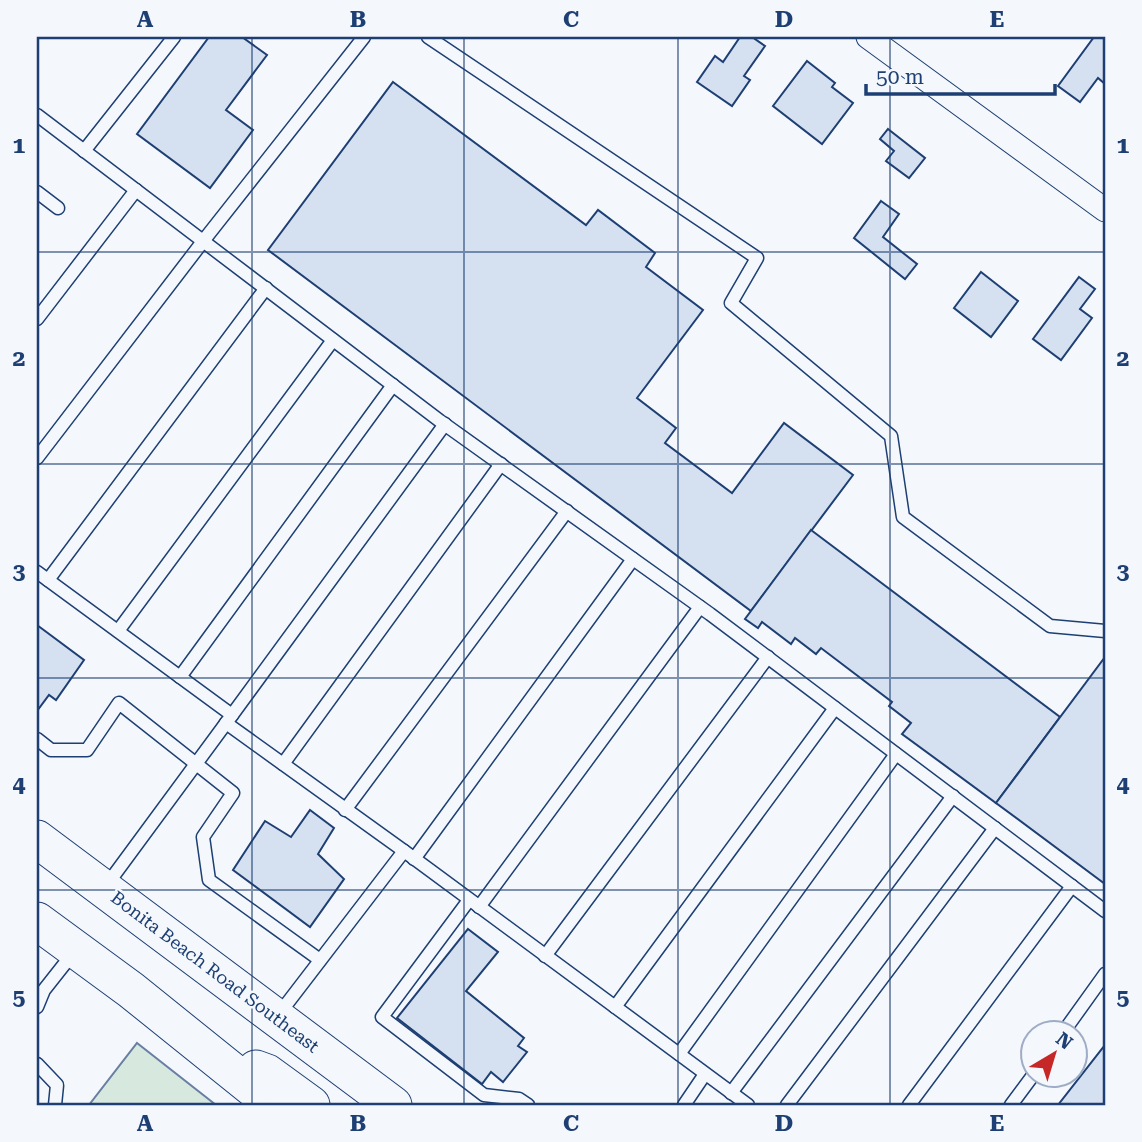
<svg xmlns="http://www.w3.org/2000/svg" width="1142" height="1142" viewBox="0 0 1142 1142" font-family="'Roboto Serif',serif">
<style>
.green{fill:#d7e8df;stroke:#687fa3;stroke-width:2}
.building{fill:#d5e0f0;stroke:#1d3f73;stroke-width:2}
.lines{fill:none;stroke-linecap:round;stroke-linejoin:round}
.service-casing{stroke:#1d3f73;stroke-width:15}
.minor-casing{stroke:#1d3f73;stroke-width:25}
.primary-casing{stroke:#1d3f73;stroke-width:39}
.service{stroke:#f4f7fb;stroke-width:12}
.minor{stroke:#f4f7fb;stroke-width:23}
.primary{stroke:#f4f7fb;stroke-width:37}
.grid{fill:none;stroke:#1d3f73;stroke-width:2;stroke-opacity:0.55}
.labels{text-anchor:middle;stroke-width:5;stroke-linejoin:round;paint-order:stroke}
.street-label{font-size:18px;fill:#1d3f73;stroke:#f4f7fb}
.neatline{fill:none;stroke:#1d3f73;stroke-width:2.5}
.grid-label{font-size:23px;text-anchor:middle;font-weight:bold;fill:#1d3f73}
</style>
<rect width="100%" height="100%" fill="#f4f7fb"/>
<path class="green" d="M137,1043L216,1105H89Z"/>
<g class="building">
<path d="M209,37H242L267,55L226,110L253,130L210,188L137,134Z"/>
<path d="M740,37H752L765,46L744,76L750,80L732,106L697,82L715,56L723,62Z"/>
<path d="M1094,37H1105V84L1098,78L1080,102L1058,86Z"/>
<path d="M807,61L835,83L832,87L853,103L822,144L773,106Z"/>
<path d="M393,82L586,225L598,210L655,253L646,267L703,310L637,398L676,428L665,443L732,493L784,423L853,475L751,611L268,250Z"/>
<path d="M888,129L925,158L909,178L886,161L894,151L880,139Z"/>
<path d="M881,201L899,214L883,237L917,264L905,279L854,238Z"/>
<path d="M981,272L1018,301L991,337L954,308Z"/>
<path d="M1079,277L1095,289L1080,309L1092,318L1061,360L1033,339Z"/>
<path d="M811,530L1060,717L996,803L902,734L911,723L889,706L892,702L821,648L816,654L795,638L791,644L762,622L758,628L745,619Z"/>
<path d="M37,625L84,660L56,700L49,695L37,711Z"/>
<path d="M1105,657V884L996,803Z"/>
<path d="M310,810L334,828L318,854L344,879L310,927L233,870L265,821L291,837Z"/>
<path d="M468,929L498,952L466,991L524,1038L518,1046L527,1052L503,1082L491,1072L482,1084L397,1018Z"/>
<path d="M1105,1045V1105H1058Z"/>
</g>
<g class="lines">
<g class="service-casing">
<g id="service">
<path d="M428,37L757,258L731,303L891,436L903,517L1050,626L1105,631"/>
<path d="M37,115L440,421L710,614L1105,911"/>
<path d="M84,151L174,37"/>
<path d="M37,192L58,208"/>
<path d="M37,319L136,190"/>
<path d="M37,458L204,240L364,37"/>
<path d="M37,572L232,715L106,886"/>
<path d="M48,580L266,288"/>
<path d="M118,631L333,340"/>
<path d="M180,677L393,385"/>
<path d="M232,715L445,424"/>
<path d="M226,723L404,851"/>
<path d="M37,739L51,750H87L119,703L233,793L203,837L209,880L320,960"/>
<path d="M283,764L501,464"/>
<path d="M345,810L567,511"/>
<path d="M414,859L633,559"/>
<path d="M469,900L382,1017L484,1095L519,1099L528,1105"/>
<path d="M479,907L700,607"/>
<path d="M545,956L768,657"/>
<path d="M37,1007L44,990L74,952"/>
<path d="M615,1007L835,708"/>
<path d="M279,1014L404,851L748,1105"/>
<path d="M1062,1034L1105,974"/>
<path d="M679,1054L896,754"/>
<path d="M37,1064L57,1085L55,1105"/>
<path d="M731,1093L953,796"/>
<path d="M684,1105L705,1074"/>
<path d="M787,1105L995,828"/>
<path d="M909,1105L1072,886"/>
<path d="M1011,1105L1034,1074"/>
</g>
</g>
<g class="minor-casing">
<path id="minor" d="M868,37L1105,210"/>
</g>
<g class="primary-casing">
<g id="primary">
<path d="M37,839L393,1105"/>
<path d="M37,921L131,990L274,1105"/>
<path d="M256,1069L267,1073L311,1105"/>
</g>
</g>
<use href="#service" class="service"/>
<use href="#minor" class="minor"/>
<use href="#primary" class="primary"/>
</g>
<path class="grid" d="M252,37V1105M464,37V1105M678,37V1105M890,37V1105M37,252H1105M37,464H1105M37,678H1105M37,890H1105"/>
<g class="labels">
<g class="street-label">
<text transform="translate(215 972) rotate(37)" y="6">Bonita Beach Road Southeast</text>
</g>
</g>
<rect width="1142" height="1142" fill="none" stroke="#f4f7fb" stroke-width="77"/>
<g transform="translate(1054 1054) rotate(38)"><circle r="33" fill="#f4f7fb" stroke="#9eadc5" stroke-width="2"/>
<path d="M0-5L12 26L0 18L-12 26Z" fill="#c62828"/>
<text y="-10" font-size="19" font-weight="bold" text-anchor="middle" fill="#1d3f73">N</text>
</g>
<path d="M866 84v10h189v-10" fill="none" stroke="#1d3f73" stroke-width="3.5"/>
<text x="876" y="84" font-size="21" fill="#1d3f73" stroke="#f4f7fb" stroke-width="5" paint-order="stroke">50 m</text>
<rect x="38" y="38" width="1066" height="1066" class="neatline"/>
<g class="grid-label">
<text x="145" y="27">A</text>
<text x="358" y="27">B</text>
<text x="571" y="27">C</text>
<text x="784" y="27">D</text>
<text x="997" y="27">E</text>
<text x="19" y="153">1</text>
<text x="1123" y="153">1</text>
<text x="19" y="366">2</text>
<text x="1123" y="366">2</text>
<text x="19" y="579">3</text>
<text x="1123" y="579">3</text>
<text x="19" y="792">4</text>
<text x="1123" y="792">4</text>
<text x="19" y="1005">5</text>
<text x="1123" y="1005">5</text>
<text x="145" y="1131">A</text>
<text x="358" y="1131">B</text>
<text x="571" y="1131">C</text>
<text x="784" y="1131">D</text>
<text x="997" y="1131">E</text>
</g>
</svg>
